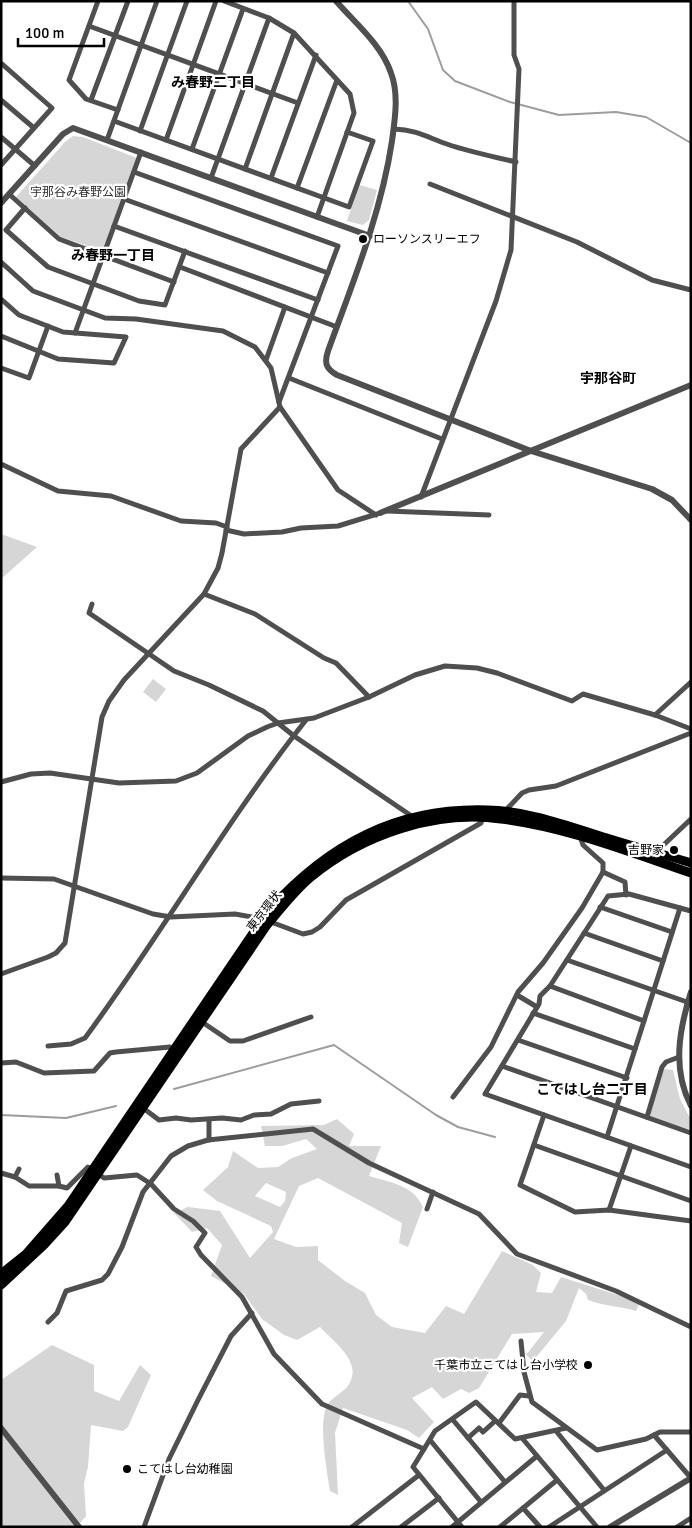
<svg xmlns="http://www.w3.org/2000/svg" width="692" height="1528" viewBox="0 0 692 1528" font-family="Signika,'Noto Sans JP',sans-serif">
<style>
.green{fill:#d6d6d6;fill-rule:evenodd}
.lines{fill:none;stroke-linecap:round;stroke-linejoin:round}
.stream{stroke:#9d9d9d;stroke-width:2}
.minor{stroke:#4f4f4f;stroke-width:5}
.tertiary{stroke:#4f4f4f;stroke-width:6}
.trunk{stroke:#000;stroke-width:9}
.poi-dot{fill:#000;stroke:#fff;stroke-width:2}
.labels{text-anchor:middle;stroke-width:4.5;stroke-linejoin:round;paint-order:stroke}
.park-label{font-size:12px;fill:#2d2d2d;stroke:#fff}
.poi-label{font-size:12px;fill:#000;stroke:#fff;text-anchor:start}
.street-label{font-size:12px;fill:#000;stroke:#fff}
.neighbourhood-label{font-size:14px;font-weight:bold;fill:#000;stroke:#fff}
</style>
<rect width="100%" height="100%" fill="#fff"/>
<g class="green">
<path d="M73,136L83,137L137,158L102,251L61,237L16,197L65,142Z"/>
<path d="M359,185L377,190L369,220L363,225L347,221Z"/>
<path d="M1,534L37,547L1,579Z"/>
<path d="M153,679L166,689L156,702L143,692Z"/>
<path d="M664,1069L673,1070L680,1099L691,1120V1130L651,1117L650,1113Z"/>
<path d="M337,1119L354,1134L349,1146H381L369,1176C392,1183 413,1185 423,1207L408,1247L399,1243L402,1223L318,1178L299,1186L274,1239L296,1247L318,1246V1260L345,1281L365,1293L376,1315L392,1327L425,1333L446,1306L464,1314L502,1251L533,1265L541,1273L536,1292L552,1293L561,1277L640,1302L636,1311C620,1306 603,1306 588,1300L586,1294L579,1288L566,1321L533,1361L526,1355L544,1332L512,1334L479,1388L469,1393L461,1389L443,1399L432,1387L412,1398L434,1422L419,1438L407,1430L343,1408L335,1433L338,1495L330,1491C327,1471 318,1424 327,1406C331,1397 344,1393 349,1384C363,1362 333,1341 320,1327L297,1340L284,1335L262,1319L244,1294L211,1276L222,1245L207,1228L192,1232L174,1213L188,1207L220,1211L250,1258L273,1232L271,1226L217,1201L203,1190L228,1167L233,1151L258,1168L278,1167L292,1158L317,1149L306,1139L282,1146H265L261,1126L324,1125ZM266,1183L286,1192L285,1201L280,1207L255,1196Z"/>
<path d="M52,1345L94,1365V1391L119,1401L140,1365L151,1375L128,1427L123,1431L91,1425L88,1467L84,1483L86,1516L77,1527H1V1380Z"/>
</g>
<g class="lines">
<g class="stream">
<path d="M408,1L428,29L443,70L455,81L510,102L559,115L616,112L646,117L691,143"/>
<path d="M174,1089L334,1045L436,1115L458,1127L495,1137"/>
<path d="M1,1115L66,1118L116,1106"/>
</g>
<g class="minor">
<path d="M98,1L69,80L86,99L118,110"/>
<path d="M224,1L269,18L294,33L350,94L354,113L317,217"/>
<path d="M89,26L298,103"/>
<path d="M1,63L52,108L1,165"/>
<path d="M1,100L34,128"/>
<path d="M91,100L128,1"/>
<path d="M114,121L349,207L373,141L347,132"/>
<path d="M394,129C414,130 423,135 441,142C465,151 491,156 516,162"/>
<path d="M140,131L187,1"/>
<path d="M1,137L35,166"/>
<path d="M107,140L157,1"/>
<path d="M166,140L216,1"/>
<path d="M192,149L243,9"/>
<path d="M245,169L294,33"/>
<path d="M134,172L338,246L279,402"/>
<path d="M211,178L269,18"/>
<path d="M271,178L316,55"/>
<path d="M430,184L577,242L652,280L691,290"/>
<path d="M297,188L337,80"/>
<path d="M9,194L59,239L174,282"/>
<path d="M124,199L328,273"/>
<path d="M25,208L6,230L48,267L139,301L165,305L185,251"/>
<path d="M114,226L318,300"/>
<path d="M1,262L33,291L105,318L136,319L223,331L255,347L271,368L280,407L338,490L376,515"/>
<path d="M180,267L337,327"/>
<path d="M1,299L19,315L63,332L126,337L114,363L58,359L1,336"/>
<path d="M75,333L141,152"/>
<path d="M266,360L285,307"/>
<path d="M1,368L29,378L48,326"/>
<path d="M289,378L442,439"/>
<path d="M1,464L58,491L111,496L181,521L216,523L227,527"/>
<path d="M421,497L496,301L511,250L519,69L514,55V1"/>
<path d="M387,511L489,515"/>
<path d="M226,530L244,534L282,532L301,528L338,526L377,514"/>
<path d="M204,594L255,614L324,658L336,663L369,697"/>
<path d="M92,604L89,613L174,671L209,685L263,711L294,736L413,817"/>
<path d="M655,715L691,682"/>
<path d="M1,782L31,774L50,773L119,783L176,781L197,773L248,736L267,727L278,723L314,718L369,697L415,675L445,666L477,668L497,673L572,701L583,694L655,715L691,729"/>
<path d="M505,811L522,793L529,790L556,786L691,733"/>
<path d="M655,853L691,819"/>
<path d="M603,872L625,882L626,895"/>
<path d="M1,878L54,879L153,914L171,917L235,914L263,919L303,934L312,932L320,927L346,900L481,823L483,817"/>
<path d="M600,907L672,932"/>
<path d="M691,911L629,894L608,896L550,986L540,996L539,1004L485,1094L691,1167"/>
<path d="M584,933L663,961"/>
<path d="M567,960L687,1002"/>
<path d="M1,974L48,957L56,953L65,943L102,717L109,701L124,680L204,594L218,568L222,553L241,449L280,407"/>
<path d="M550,986L644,1021"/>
<path d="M517,995L537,1007"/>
<path d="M533,1013L635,1049"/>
<path d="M202,1022L230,1041H243L311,1017"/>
<path d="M518,1040L627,1078"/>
<path d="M48,1046L71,1044L85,1038C162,934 226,821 306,720"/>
<path d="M1,1063L16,1062L44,1073L94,1071L110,1053L116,1052L170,1047L176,1051"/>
<path d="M502,1066L691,1133"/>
<path d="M453,1097L491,1047L518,992L543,963L582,908L603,872V863L583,845L580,836"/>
<path d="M143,1108L159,1120L176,1118L191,1120L222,1118L241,1120L254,1115L271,1114L291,1104L319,1101"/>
<path d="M544,1115L520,1185L575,1212L609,1210L691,1221"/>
<path d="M647,1117L662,1067L666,1062L679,1057"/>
<path d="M209,1120V1140"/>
<path d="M607,1137L680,908"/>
<path d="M534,1145L691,1201"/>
<path d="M1,1173L15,1177L29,1186H59"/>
<path d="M57,1175L59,1186L67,1188L88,1167L104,1178L137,1175L151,1184L174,1209L193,1221L205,1233L196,1247L201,1255L242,1297L274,1354L322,1404L424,1449"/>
<path d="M15,1177L19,1169"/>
<path d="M427,1209L433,1192"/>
<path d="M609,1210L631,1146"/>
<path d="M48,1322L57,1313L66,1291L102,1280L108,1274L122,1247L143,1192L171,1156L188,1146L208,1140L313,1129L369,1163L479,1214L517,1254L616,1291L691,1327"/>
<path d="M521,1341L524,1372L532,1402L597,1450L646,1439L660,1432H691"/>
<path d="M453,1420L505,1482"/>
<path d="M499,1423L520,1395L529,1396"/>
<path d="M556,1431L604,1490"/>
<path d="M654,1435L691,1478"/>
<path d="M468,1438L479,1428L483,1432L494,1422"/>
<path d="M522,1438L597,1527"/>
<path d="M430,1440L481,1502"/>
<path d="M523,1508L540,1527"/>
<path d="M144,1527L169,1459L198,1400L231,1336L252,1313"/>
<path d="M352,1527L419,1475"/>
<path d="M401,1527L439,1498"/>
<path d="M452,1527L537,1456"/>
<path d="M462,1527L413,1467L435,1431L476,1402L515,1439L566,1428"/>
<path d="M500,1527L557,1480"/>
<path d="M549,1527L667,1450"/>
<path d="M677,1527L691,1518"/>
</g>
<g class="tertiary">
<path d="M336,1C355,23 382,45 391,73C399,94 395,119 392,141C381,214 353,282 328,351C324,363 326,369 337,375L531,451L652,489L672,500L691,520"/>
<path d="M1,203L63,134L73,128L370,236"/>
<path d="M380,513L691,385"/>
<path d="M691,992C679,1030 672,1069 691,1106"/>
<path d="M1,1428L79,1527"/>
<path d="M610,1527L691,1478"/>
</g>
<g class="trunk">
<path d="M1,1274L26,1254L68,1206L268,911C328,844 397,807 488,810C529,811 568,826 607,838C635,847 663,854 691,863"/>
<path d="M1,1285L44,1245L65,1222L267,925C281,909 294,891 311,877C362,835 434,810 501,819C566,827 629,852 691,873"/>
</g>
</g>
<g class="poi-dot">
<circle cx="363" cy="239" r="5"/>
<circle cx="674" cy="850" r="5"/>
<circle cx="588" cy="1365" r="5"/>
<circle cx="127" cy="1469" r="5"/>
</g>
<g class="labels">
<g class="park-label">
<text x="78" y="196">宇那谷み春野公園</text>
</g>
<g class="poi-label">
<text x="373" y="243">ローソンスリーエフ</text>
<text x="664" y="854" text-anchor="end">吉野家</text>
<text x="578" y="1369" text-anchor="end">千葉市立こてはし台小学校</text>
<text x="137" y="1473">こてはし台幼稚園</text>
</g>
<g class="street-label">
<text transform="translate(264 911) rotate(-52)" y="4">東京環状</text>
</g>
<g class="neighbourhood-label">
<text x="213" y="87">み春野二丁目</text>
<text x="113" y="260">み春野一丁目</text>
<text x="608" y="383">宇那谷町</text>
<text x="592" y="1094">こてはし台二丁目</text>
</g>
</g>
<rect width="692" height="1528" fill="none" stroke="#000000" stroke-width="5"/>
<path d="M18 38v8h86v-8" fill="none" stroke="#000000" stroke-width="2.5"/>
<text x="25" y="38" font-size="15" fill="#000000" stroke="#ffffff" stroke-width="4" paint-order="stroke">100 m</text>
</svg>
